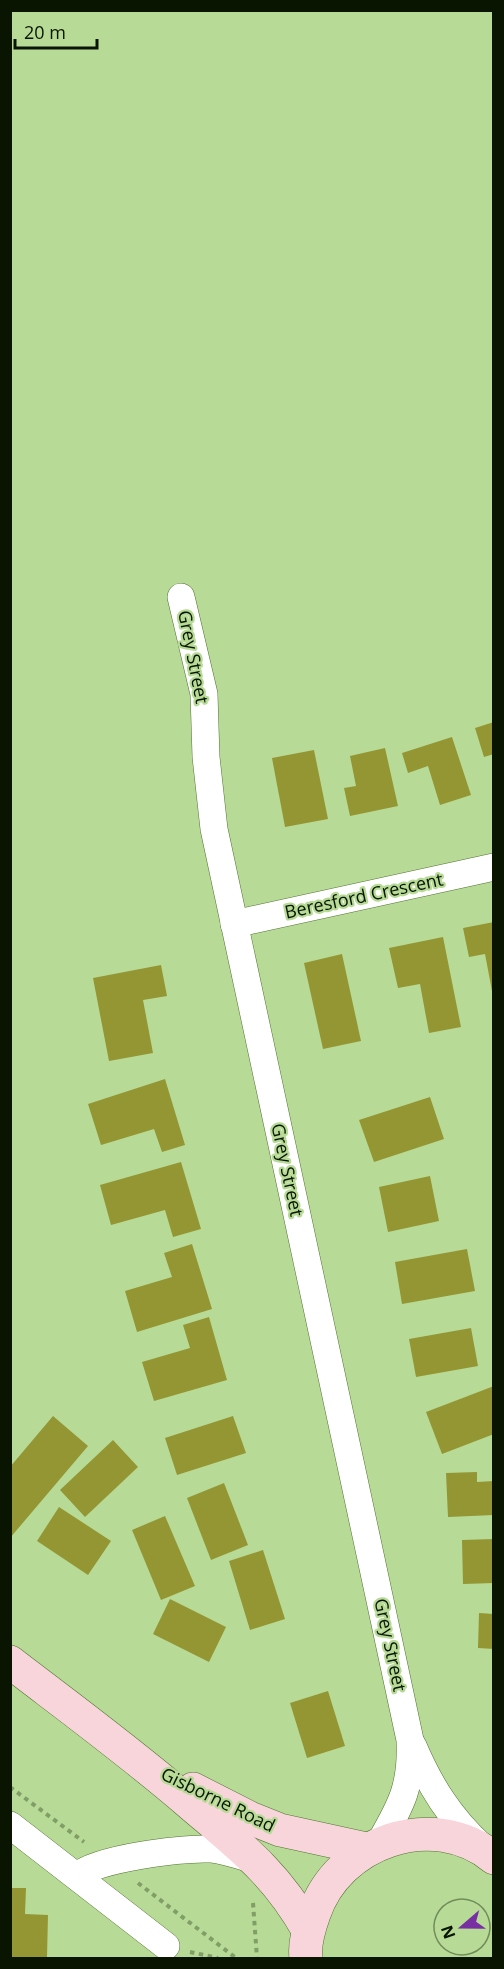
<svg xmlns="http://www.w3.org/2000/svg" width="504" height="1969" viewBox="0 0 504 1969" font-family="'Open Sans',sans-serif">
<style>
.building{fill:#939633}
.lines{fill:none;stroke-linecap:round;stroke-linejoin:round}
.minor-casing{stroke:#527231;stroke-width:28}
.secondary-casing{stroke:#527231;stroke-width:34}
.path{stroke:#819e67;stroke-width:4;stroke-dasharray:4.5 4.5;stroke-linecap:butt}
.minor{stroke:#fff;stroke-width:27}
.secondary{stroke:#f8d5db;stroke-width:33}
.labels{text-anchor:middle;stroke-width:4.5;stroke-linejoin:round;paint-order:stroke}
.street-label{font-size:18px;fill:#091500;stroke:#b7db96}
</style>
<rect width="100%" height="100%" fill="#b7db96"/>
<g class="building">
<path d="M494,722V754L484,757L475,728Z"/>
<path d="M452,737L471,795L440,805L428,766L408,773L402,753Z"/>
<path d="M385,748L398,806L350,816L344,788L356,786L350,756Z"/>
<path d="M314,750L328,819L285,827L272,758Z"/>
<path d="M494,922V991H492L485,954L469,957L463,928Z"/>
<path d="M443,937L461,1027L429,1033L420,984L398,988L389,948Z"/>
<path d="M342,954L361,1041L323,1049L304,963Z"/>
<path d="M161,965L167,996L143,1000L153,1053L109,1061L93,978Z"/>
<path d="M165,1079L185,1145L162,1152L154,1129L101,1145L88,1104Z"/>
<path d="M430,1097L444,1139L374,1162L359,1120Z"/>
<path d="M181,1162L201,1229L173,1237L165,1210L111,1225L100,1185Z"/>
<path d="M430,1176L439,1221L388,1232L379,1187Z"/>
<path d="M192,1244L212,1309L137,1332L125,1291L172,1277L164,1253Z"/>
<path d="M467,1249L475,1291L402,1304L395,1262Z"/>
<path d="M209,1317L227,1380L154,1401L142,1362L190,1348L183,1325Z"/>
<path d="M471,1328L478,1366L416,1377L409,1339Z"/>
<path d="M494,1386V1434L442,1454L426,1412Z"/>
<path d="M53,1416L88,1446L10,1538V1467Z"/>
<path d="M233,1416L246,1453L177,1475L165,1438Z"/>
<path d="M113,1440L138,1467L85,1517L60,1490Z"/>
<path d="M477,1472V1482L494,1481V1515L448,1517L446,1473Z"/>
<path d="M224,1483L248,1545L211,1560L187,1498Z"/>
<path d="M59,1507L111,1541L88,1575L37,1541Z"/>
<path d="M165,1516L195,1586L161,1600L132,1530Z"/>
<path d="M494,1539V1583L463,1584L462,1540Z"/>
<path d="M263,1550L285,1619L250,1630L229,1561Z"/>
<path d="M170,1599L226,1627L209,1662L153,1634Z"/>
<path d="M479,1613L494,1614V1649L478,1648Z"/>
<path d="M328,1691L345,1746L307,1758L290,1703Z"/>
<path d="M10,1888H26L25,1914L48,1915L47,1958H10Z"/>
</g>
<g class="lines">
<g class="minor-casing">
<g id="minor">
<path d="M181,597L204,694L206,757L214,829L410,1740C412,1785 402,1804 380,1842"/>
<path d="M234,924L494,867"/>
<path d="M413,1746C430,1786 450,1818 482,1847"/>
<path d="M10,1825L166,1946"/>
<path d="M77,1876C98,1858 182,1848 211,1849C225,1850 242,1857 256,1860"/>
</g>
</g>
<g class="secondary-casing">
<g id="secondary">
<path d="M10,1662C70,1708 130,1752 187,1801C237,1844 275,1871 308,1930"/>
<path d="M193,1789L250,1818L280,1830L367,1849"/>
<path d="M306,1958C304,1943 309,1928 314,1914C338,1842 433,1808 494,1858"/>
</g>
</g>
<g class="path">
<path d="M10,1787L84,1842"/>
<path d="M138,1883L236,1958"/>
<path d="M253,1903L257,1958"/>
<path d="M190,1952L218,1958"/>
</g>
<use href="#minor" class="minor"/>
<use href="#secondary" class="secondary"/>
</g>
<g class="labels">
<g class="street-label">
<text transform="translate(193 657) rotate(79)" y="6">Grey Street</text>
<text transform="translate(364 896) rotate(-12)" y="6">Beresford Crescent</text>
<text transform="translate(287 1170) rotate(78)" y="6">Grey Street</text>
<text transform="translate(390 1645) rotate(78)" y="6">Grey Street</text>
<text transform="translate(218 1800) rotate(26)" y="6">Gisborne Road</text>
</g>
</g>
<rect width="504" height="1969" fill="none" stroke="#091500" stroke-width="24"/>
<g transform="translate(462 1927) rotate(250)"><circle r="28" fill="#b7db96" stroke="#718c5a" stroke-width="1.5"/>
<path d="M0-4.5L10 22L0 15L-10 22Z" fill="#782fa1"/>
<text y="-9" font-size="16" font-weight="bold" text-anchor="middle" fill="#091500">N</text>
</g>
<path d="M15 39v9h82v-9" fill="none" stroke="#091500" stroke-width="3"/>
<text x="24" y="39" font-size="18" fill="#091500" stroke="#b7db96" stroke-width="4.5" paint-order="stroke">20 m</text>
</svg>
